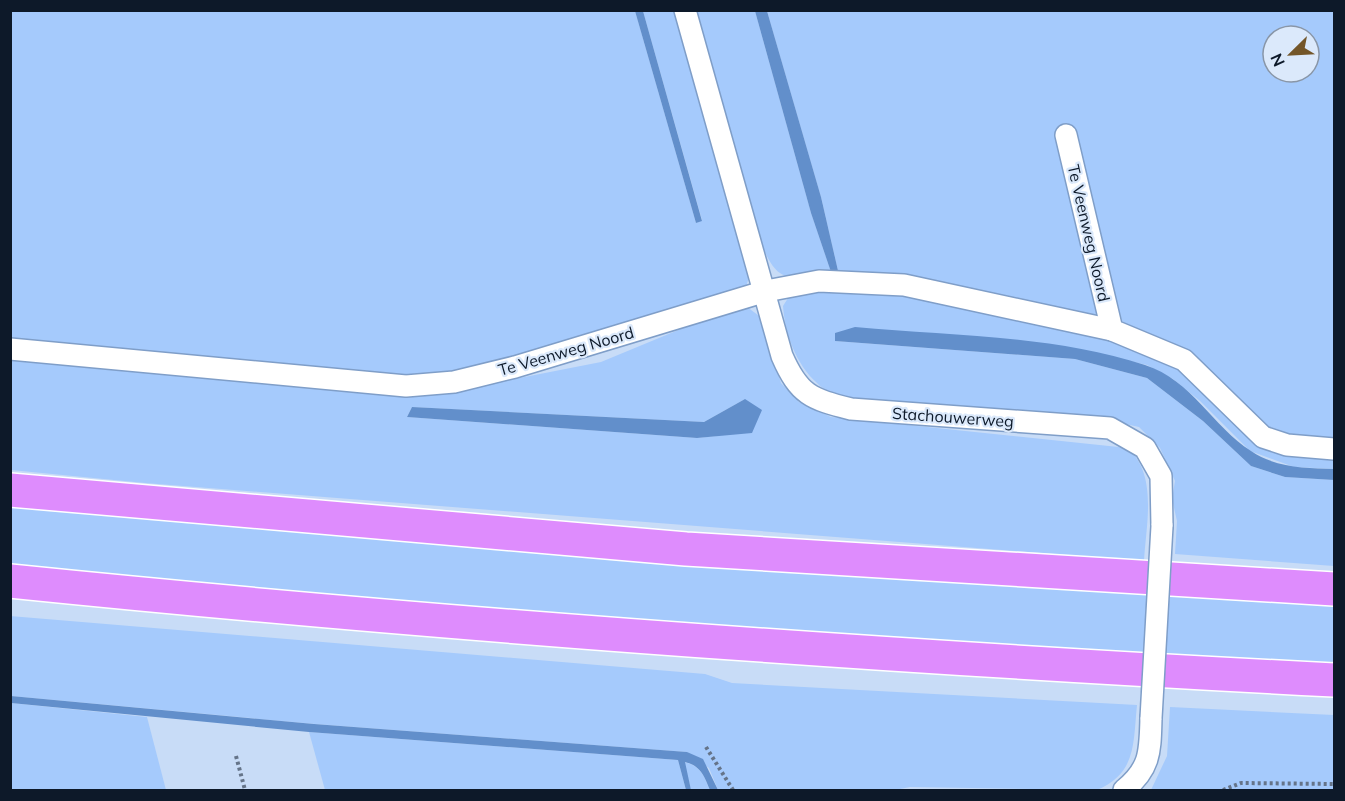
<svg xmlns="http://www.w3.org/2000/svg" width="1345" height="801" viewBox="0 0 1345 801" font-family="Mulish,sans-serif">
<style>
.green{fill:#a5cafc;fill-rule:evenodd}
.water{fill:#628fcb}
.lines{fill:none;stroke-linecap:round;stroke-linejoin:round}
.minor-casing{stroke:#7f9ec8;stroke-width:24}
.motorway-casing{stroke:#fff;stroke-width:36}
.path{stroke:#657489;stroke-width:4;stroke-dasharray:3 3;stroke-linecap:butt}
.minor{stroke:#fff;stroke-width:21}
.motorway{stroke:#de8cfd;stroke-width:33}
.minor-bridge-casing{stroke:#7f9ec8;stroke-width:24;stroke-linecap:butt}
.minor-bridge{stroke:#fff;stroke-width:21}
.labels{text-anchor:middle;stroke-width:4.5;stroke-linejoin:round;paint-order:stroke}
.street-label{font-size:16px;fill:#0d1929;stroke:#dbe9fb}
</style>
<rect width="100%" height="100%" fill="#c8dcf7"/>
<g class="green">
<path d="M11,11H635L696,223L702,220L643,11H676L749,277L746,287L542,354L436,378L11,344Z"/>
<path d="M694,11H755L811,213L832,275C785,278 778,286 759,238Z"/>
<path d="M767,11H1334V443L1275,433L1122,321L839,275L821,197ZM1273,36H1309V72H1273Z"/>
<path d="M816,288L889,292L1123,343L1175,366L1248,432L1334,454V469L1294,467L1250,451L1200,401L1173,379L1147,365L1082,350L973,337L930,334L835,341L1075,359L1147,378L1203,421L1251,466L1285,477L1334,480V566L1175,554L1177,521L1172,499L1175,481L1160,448L1139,427L1090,416L842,397C834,393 823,390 817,383C796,364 785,334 783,306L790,295Z"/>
<path d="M747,307L762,318L781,383L799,402L831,417L1128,448C1158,476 1146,524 1144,561L145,483L11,470L10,354L483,385L601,362L717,314ZM745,399L717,436L697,438L407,417L412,407L704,422Z"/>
<path d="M10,507L555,554L1334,604V661L1323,666C885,642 448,605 11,568Z"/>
<path d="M10,616L705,674L732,683L1137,705C1133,743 1137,773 1097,790L910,787L895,790H718L709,768L687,752L315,724L11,696Z"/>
<path d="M11,703L147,717L166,790H11Z"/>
<path d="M1170,707L1334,715V790H1151L1167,756Z"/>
<path d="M309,732L678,760L686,790H325Z"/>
<path d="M684,762C701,766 704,776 710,790H691Z"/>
</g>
<g class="water">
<path d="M635,11H643L702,221L696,223Z"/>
<path d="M755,11H767L821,197L839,275H832L811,213Z"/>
<path d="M855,327C951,336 1053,335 1145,365C1192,380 1213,427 1251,451C1276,468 1306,468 1334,469V480L1285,477L1251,466L1203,421L1147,378L1075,359L835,341V333Z"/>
<path d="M745,399L762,410L752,433L697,438L407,417L412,407L704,422Z"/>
<path d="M11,696L314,724L687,752L703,759L718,790H710C704,776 701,766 685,762L691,790H686L678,760L309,732L11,703Z"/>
</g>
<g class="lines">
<g class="minor-casing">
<g id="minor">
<path d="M685,10L782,356C799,395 811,399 851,409L1110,428L1145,448L1161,476L1162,526"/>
<path d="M1066,135L1112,330L1184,360L1263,437L1287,445L1334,449"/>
<path d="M10,349L406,386L454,382L515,367L766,291L819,281L904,285L1112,330"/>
<path d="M1124,790C1151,768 1150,751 1151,718"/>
</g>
</g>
<g class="motorway-casing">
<g id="motorway">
<path d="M10,490L686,549L1334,589"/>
<path d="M10,581C451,626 893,657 1334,680"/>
</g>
</g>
<g class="path">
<path d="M706,747L733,790"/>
<path d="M236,756L245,790"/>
<path d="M1223,790L1241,783L1334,784"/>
</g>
<use href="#minor" class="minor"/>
<use href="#motorway" class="motorway"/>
<g class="minor-bridge-casing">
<path id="minor-bridge" d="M1151,718L1162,526"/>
</g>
<use href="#minor-bridge" class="minor-bridge"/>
</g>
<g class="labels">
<g class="street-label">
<text transform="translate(1089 233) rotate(77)" y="6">Te Veenweg Noord</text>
<text transform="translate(566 351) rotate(-16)" y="6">Te Veenweg Noord</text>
<text transform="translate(953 417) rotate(4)" y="6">Stachouwerweg</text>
</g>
</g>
<rect width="1345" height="801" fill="none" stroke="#0d1929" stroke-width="24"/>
<g transform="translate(1291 54) rotate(246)"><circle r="28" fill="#dbe9fb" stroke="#8996a7" stroke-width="1.5"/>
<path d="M0-4.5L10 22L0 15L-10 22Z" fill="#735629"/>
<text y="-9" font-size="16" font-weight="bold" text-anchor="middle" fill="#0d1929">N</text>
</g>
</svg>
